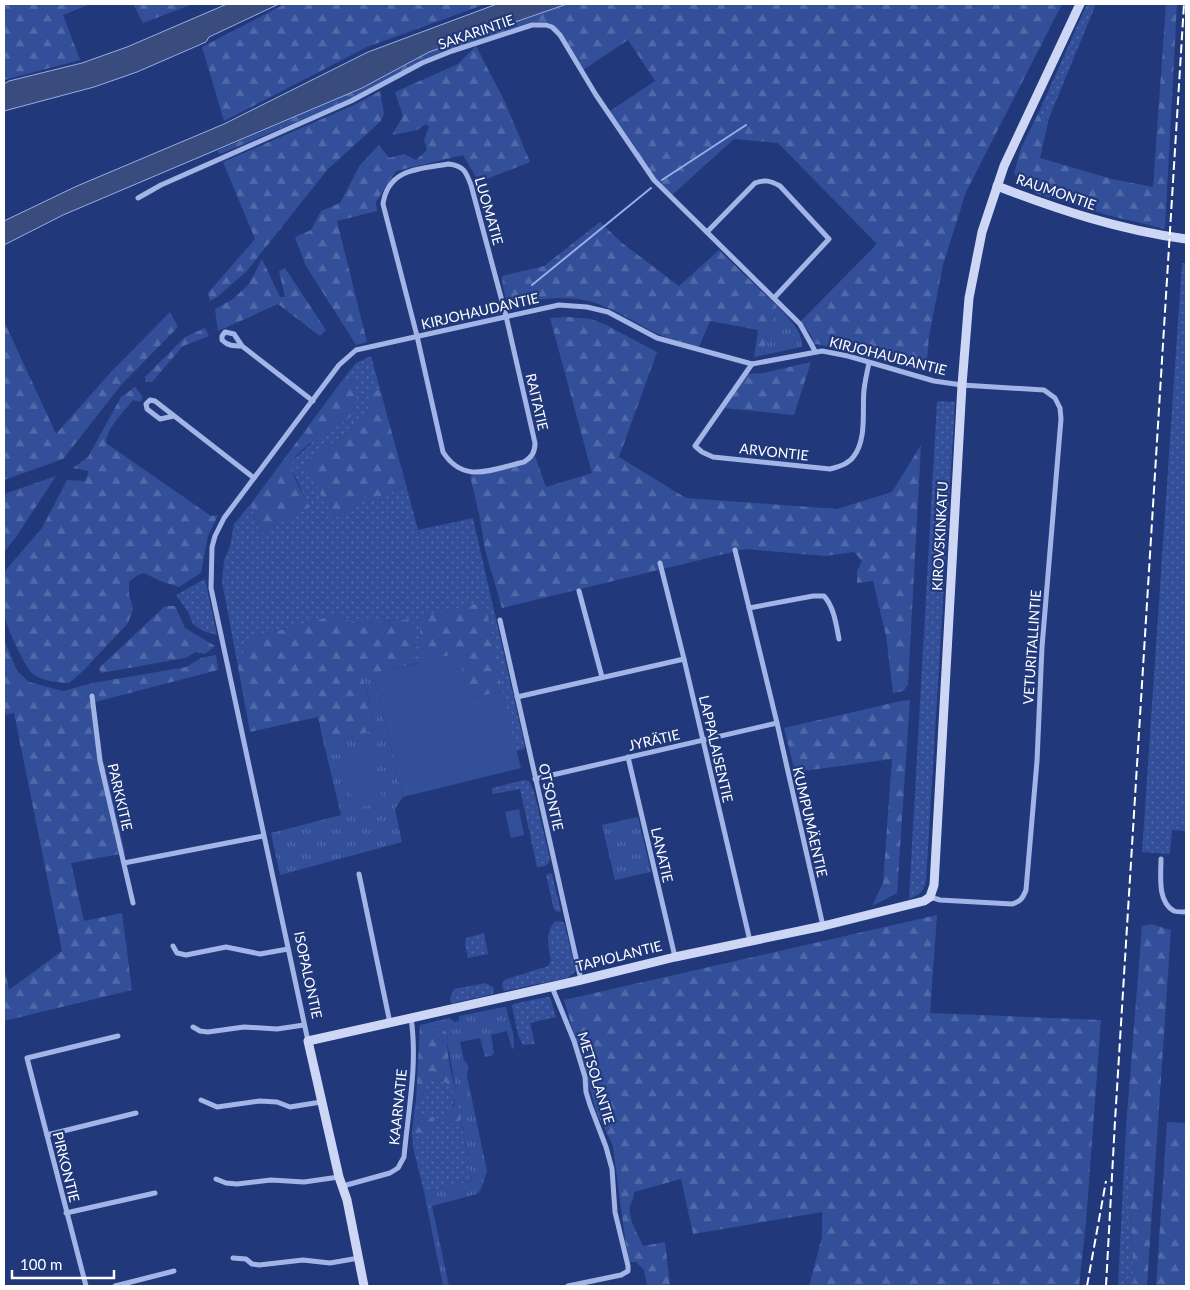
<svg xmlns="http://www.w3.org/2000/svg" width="1190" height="1290" viewBox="0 0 1190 1290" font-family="Lato,sans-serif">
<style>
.grass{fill:url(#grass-dots)}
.forest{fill:url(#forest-firs)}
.park{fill:url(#park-tufts)}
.garden{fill:#344f99}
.water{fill:#3a4c7e;stroke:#97aee7}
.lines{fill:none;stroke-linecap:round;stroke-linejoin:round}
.stream{stroke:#97aee7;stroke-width:2}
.street{stroke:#a3b5e6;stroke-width:5}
.secondary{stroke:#cdd7f5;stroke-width:9}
.rail{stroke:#fff;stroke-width:2;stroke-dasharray:9 4;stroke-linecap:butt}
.labels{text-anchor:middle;stroke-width:4.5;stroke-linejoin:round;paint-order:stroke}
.street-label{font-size:14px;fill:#fff;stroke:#21387b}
</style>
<defs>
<pattern id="grass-dots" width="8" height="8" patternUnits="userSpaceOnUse" patternTransform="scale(1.25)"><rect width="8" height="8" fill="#344f99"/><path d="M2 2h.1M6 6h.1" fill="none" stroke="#5269a8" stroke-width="1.8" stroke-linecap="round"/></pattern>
<pattern id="forest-firs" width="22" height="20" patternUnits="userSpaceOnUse" patternTransform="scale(1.25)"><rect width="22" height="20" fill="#344f99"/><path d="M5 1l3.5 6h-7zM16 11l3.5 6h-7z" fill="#5269a8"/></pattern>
<pattern id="park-tufts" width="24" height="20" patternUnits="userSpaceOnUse" patternTransform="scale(1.25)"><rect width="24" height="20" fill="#344f99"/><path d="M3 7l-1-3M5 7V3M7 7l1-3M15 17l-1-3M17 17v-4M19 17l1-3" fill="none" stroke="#5269a8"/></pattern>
</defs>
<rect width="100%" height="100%" fill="#21387b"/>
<g class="grass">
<path d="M1087,4H1096L1049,118L1038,114Z"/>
<path d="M1182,263H1186V529L1185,539L1186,548V831L1172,830L1170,854L1142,852Z"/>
<path d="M371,356L380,389L369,392V411L354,429L307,461L334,517L406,485L418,530L473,518L525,747L523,749L516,751L502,691L486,606L419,630L423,662L416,663L412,619L351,623L342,616H331L255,637L237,661L222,582L224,560L230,546L234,524L250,505L261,533L309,507L291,467L293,460L310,445L355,382L344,378L356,363Z"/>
<path d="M937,401L955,402L926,881C923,892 920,895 909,899Z"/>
<path d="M205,579L217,635L203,631L193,624L188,612L176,595Z"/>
<path d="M525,780L530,782L534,792L550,859C548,866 544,867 537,867L520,789L493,794L492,788Z"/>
<path d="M550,873L552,874L561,911L558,912L554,910L546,875Z"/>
<path d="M556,921L563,922L565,926L576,971L567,978L504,991L502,986L504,980L548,966L551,960C548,948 545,930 556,921Z"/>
<path d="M484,933L488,954L468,958L465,944L466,938Z"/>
<path d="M486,983L494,988L493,994L453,1003L451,1002L450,998L454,989Z"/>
<path d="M547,997H550L556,1017L530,1023L535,1044L523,1045L518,1035L512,1006L513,1004Z"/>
<path d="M433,1077C460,1086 456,1099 448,1122L454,1123L461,1120L472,1181L424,1192L413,1147L412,1131L417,1133L429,1118L422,1115L415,1107L416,1100H420L423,1097L426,1079Z"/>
<path d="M1126,1127L1134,1286H1118Z"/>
</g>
<g class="forest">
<path d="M4,4H90L63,15L80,60L4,80Z"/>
<path d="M133,4H193L143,23Z"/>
<path d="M285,4H486L367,47L224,121L202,47Z"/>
<path d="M567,4H1062L966,192L943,265L929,336L926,372L849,350L816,344L813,345L812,337L801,321L877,244L778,143L734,139L672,195L651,174L610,111L655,81L628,40L583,70L553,25L546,22H532L451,49L421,61L351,99L220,154L217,151L362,88L429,52Z"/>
<path d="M1166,4H1177L1165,229L1107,215L1035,193L1014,174L1021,148L1038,114L1049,118L1040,158L1112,179L1153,187Z"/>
<path d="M476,46L505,102L530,162L479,182L463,155L396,171L376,202L377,211L337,221L367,342L356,345L306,266L295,237L311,230L321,211L340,203L360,165L379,145L389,158L404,154L416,160L427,150L424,140L429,127L426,124L417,130L392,135L403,116L395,92L458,64Z"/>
<path d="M380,91L384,114L380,122L328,169L246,272L217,297L210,301L208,293L255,239L223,162L354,105Z"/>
<path d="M600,222L622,243L679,286L719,250L777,306L768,329L764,355L754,357L758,330L710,321L699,347C686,343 671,340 658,334C642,327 627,316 610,309C578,293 542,297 508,306L503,287L502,276L544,266Z"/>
<path d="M262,259L280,297H285L279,271L285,268L326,330L320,336L278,304L218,331L215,309L233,299L249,284Z"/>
<path d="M170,312L178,327L122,384L63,459L4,480V321L56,434L111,372Z"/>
<path d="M568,317L591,319L606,325L657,352L619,457L686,498L837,509L892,492L921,445L908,685L903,691L893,693L886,636L873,581L857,583V571L862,561L854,552L825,556L745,549L502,608L485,550L480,518L470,476L524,464L535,456L546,487L592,473L550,318Z"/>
<path d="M205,328L209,336L183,346L152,382H146L145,377L185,337Z"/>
<path d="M811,362L794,415L723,408L748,374L763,373Z"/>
<path d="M344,378L355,382C355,393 358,406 351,416C340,428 288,450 292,468C294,480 304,496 310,507L261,533L250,505Z"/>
<path d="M135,387L143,397L140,402L133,400C124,412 106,428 106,443L211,516L218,515L208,536L201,573L179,587L160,581L144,573L136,576L129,582V594L133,609L128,623L84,670L69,683C56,682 43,682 32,673C25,667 5,624 4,614C2,601 4,585 4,572L42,528L67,480L85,481L89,471L73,468L88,457L121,397Z"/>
<path d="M380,389L406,485L334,517L305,468L307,461L354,429L369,411V392Z"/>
<path d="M56,476L16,537L4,552V494Z"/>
<path d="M476,604L486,606L502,691L469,699L458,654L423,662C421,645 415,629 426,615Z"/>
<path d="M168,606H175L185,628L215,646L205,654L196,652L185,658L101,673L99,668L164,607Z"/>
<path d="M331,616H342L351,623L412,619L416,663L363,677L376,730L324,744L318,717L250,732L237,661L255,637Z"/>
<path d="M4,639L17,671L29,682L63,691L93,683L186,667L201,658L216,655L218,670L95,702L103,759L125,853L71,863L84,921L122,913L132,990L4,1021V966L9,990L62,951L14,713L4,715Z"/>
<path d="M910,700L897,893L872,906L883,883L892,759L795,772L784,728L901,701Z"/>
<path d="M937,915L930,1013L1101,1020L1086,1222L1079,1286H809L822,1237V1212L693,1234L681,1179L634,1192C634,1200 631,1201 630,1207C628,1220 639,1236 643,1246L665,1242L670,1286H647L644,1270L636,1262H628L613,1146L597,1113L564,1000Z"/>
<path d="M1151,924L1171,930L1147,1286H1134L1126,1127L1142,926Z"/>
<path d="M420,1025L441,1027L448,1034C444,1056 458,1096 464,1119L454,1123L448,1122L445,1119L446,1111L454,1106C457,1091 443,1074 427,1079L423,1097L420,1100H416Z"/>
<path d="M415,1107C421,1115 424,1118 435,1117L432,1126L428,1132L417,1133L412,1131Z"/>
<path d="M1167,1122L1186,1123V1286H1156Z"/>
</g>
<g class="park">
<path d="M777,306C789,319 802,329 802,347L764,355L768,329Z"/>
<path d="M373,674L403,797L395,809L402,842L280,875L271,833L341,815L324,744L376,730L363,676Z"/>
<path d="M638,817L651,872L615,880L602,825Z"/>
<path d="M504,1007H506L514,1038V1048L512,1049L507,1031L491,1035L494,1053L493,1055L485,1057L480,1038L460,1042L464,1060L468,1065L467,1076L487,1171L481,1189L477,1194L432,1206L449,1286H443L424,1192L472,1181L447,1041L448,1034L441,1027L420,1025L450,1018L454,1022L459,1021V1016Z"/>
</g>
<g class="garden">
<path d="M458,653L469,699L502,691L521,768L403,797L373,674Z"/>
<path d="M370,744L383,802L354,809L341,751Z"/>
<path d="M519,809L524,835L511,838L505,812Z"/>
</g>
<g class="water">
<path d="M227,4H279L209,37L206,42L137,72L94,87L4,111V84L9,81L82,63L127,47Z"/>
<path d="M497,4H567L429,52L362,88L63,215L4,245V221L77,186L224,124L368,52Z"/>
</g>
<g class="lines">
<g class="stream">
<path d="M662,180L746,125"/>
<path d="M532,285L651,188"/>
</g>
<g class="street">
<path d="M449,164C464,166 466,172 471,185L506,316L535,443C535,452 532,457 524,462C492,469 464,485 443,452L417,336L383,204C388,168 420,169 449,164Z"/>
<path d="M138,198L161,185L351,101L422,63L452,51L532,25H546L552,27L560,35L596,95L654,180L800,324L815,351"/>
<path d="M707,232L755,183C765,179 771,181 780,186L829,239L774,298"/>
<path d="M242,346C233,346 228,346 222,340V336L225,332L234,334L242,346L313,401"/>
<path d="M752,364L695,446L702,452L713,457L830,469C839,467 849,464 854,456C867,439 862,410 864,390C865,381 867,372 869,363"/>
<path d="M174,416L160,419L147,409L146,404L150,400L155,401L254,478"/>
<path d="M735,550L777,723L823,926"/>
<path d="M660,563L684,659L750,941"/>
<path d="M579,591L602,677"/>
<path d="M749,608L813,596H824C834,607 836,624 839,639"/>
<path d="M500,620L581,980"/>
<path d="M92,696L100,761L133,903"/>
<path d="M517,697L684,659"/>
<path d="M628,757L675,957"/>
<path d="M535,779L777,723"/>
<path d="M1161,859C1161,875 1157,902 1174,911C1177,912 1183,912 1186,912"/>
<path d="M124,863L263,836"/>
<path d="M359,874L390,1023"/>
<path d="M173,946L177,953L186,955L226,947L260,954L288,949"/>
<path d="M552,987L574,1041L585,1077L586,1092L590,1105L606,1147L612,1169L615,1212L628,1266V1271L621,1275L568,1286"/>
<path d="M193,1027L200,1031L208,1032L244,1027L277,1029L304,1025"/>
<path d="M308,1041L211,588L212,547L215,536L224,518L339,365L356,350L559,305L587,307L608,312L657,338L752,364L822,351L848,356L934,381L962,385L1044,390L1055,398L1060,408L1061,419L1042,647L1037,761L1026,890C1023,898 1020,902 1012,904L940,900L930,897"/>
<path d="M201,1100L217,1107L260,1101L277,1102L290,1107L321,1102"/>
<path d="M47,1135L136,1113"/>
<path d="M216,1179L226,1183L237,1184L271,1180L304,1182L339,1177"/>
<path d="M343,1186L390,1173L398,1168L404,1157C408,1111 418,1064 411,1018"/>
<path d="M66,1213L155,1193"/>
<path d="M233,1258L246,1259L252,1264L259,1265L303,1260L330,1263L359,1258"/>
<path d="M86,1286L27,1058L118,1036"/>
<path d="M115,1286L174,1271"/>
</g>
<g class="secondary">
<path d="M997,186C1059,210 1120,230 1186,239"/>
<path d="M364,1286L347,1200L339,1177L308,1041L581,980L675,957L823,926L924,901L930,897L934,885L962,385L969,298L982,232L1004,166L1080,4"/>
</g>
<g class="rail">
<path d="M1087,1286L1106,1181"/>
<path d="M1106,1286L1115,1121L1184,4"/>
</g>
</g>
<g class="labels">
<g class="street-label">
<text transform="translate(476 32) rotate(-19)" y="5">SAKARINTIE</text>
<text transform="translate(1056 192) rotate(19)" y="5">RAUMONTIE</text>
<text transform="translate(489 211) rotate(74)" y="5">LUOMATIE</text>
<text transform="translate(480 311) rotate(-13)" y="5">KIRJOHAUDANTIE</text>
<text transform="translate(888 356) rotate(14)" y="5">KIRJOHAUDANTIE</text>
<text transform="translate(537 402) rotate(77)" y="5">RAITATIE</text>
<text transform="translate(774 452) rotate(6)" y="5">ARVONTIE</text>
<text transform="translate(940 536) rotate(-87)" y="5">KIROVSKINKATU</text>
<text transform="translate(1032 647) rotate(-86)" y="5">VETURITALLINTIE</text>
<text transform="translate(654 740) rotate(-13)" y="5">JYRÄTIE</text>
<text transform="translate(716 749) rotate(77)" y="5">LAPPALAISENTIE</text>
<text transform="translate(120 797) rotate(77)" y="5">PARKKITIE</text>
<text transform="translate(551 797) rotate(77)" y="5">OTSONTIE</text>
<text transform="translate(810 822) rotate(77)" y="5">KUMPUMÄENTIE</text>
<text transform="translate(662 855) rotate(77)" y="5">LANATIE</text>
<text transform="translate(619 956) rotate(-14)" y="5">TAPIOLANTIE</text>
<text transform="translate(308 975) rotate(78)" y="5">ISOPALONTIE</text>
<text transform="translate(596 1078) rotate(73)" y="5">METSOLANTIE</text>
<text transform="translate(398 1107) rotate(-84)" y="5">KAARNATIE</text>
<text transform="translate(66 1167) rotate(76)" y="5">PIRKONTIE</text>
</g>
</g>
<rect width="1190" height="1290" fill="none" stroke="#ffffff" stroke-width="10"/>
<path d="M12 1270v8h102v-8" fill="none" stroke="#ffffff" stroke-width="2.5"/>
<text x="20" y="1270" font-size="15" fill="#ffffff" stroke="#21387b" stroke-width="4" paint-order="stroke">100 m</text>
</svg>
